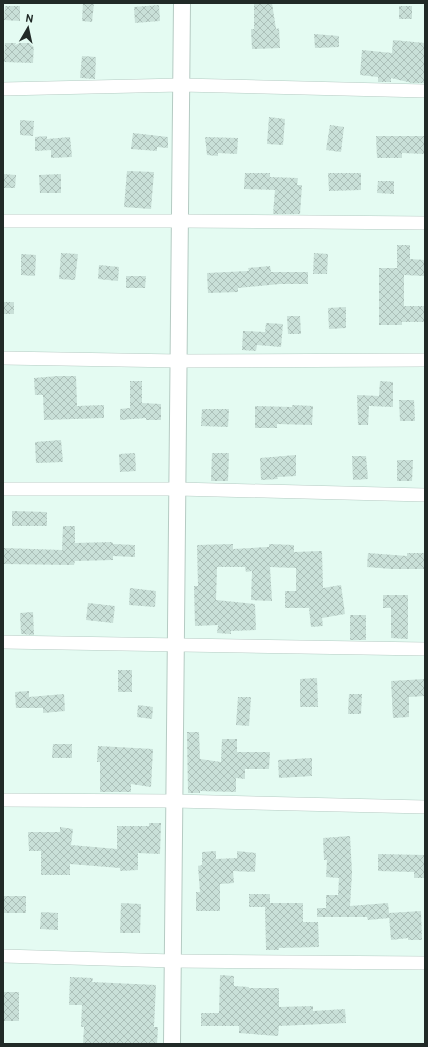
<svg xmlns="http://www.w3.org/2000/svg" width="428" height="1047" viewBox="0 0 428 1047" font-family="Overpass,sans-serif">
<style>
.building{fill:url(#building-cross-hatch)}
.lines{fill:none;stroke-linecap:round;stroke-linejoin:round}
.minor-casing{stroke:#b5cbc3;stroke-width:14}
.tertiary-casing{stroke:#b5cbc3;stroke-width:18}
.minor{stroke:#fff;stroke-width:13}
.tertiary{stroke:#fff;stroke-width:16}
</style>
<defs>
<pattern id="building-cross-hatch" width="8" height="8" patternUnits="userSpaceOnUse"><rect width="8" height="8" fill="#c9e0d8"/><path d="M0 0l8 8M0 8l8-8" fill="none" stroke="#acc0b9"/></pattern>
</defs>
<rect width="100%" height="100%" fill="#e4fbf2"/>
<g class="building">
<path d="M83,3H94L92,22L82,21Z"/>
<path d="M254,3H272L276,29L279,28L280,48L252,49L251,29H254Z"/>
<path d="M159,5L160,21L135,23L134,7Z"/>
<path d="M5,6H20V21L4,20Z"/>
<rect x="399" y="6" width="13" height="13"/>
<path d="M314,34L339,36V47L315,48Z"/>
<path d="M393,40L425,43V83H412L391,78V82H378V77L360,75L362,50L392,53Z"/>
<path d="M5,43H34L33,63L4,62Z"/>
<path d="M82,56L96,57L95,79L80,78Z"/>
<path d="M269,117L285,119L283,145L267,144Z"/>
<path d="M20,120L34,121L33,136L20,135Z"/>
<path d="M330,125L344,127L341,152L326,150Z"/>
<path d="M133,133L168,137V148L157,147V151L131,149Z"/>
<path d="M47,136V139L70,137L72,157L51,158V150L35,151V137Z"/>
<path d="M376,136H425V154L402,153V158H377Z"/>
<path d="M205,137L238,138L237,154L218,153V156L207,155Z"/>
<path d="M127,171L154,172L151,209L124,207Z"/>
<path d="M245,173H270V177L298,178L297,185H302L300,214H273L275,190L244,189Z"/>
<path d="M328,173H361V190L329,191Z"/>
<path d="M3,174L16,175L15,188H3Z"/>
<path d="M61,174V193H40L39,175Z"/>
<path d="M378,181H394V194L377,193Z"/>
<path d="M397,245H410V259L425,260V276L404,275V306H425V322H402V325H379V268H397Z"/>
<path d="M61,253L78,254L75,280L59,279Z"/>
<path d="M314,253L328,254L327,274H313Z"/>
<path d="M21,254L36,255L35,276L21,275Z"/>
<path d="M99,265L119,267L118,281L98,279Z"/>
<path d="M270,266L271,272H308V284H280L238,288V292L208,293L207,273L249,271L248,268Z"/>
<path d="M126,276H146L145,288H126Z"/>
<rect x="3" y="302" width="11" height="12"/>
<path d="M346,307V328L329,329L328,308Z"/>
<path d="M287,316H300L301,334H288Z"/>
<path d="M266,323L283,324L281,347L257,345L256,351L242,350L243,331L265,332Z"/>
<path d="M58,376H76L77,406L104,405V418L44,420L43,395H35L34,378Z"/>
<path d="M130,381H142V403L161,404V420H146V418L120,420V409L130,408Z"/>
<path d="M380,381L393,382V407L369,406L368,425H358L357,395L379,396Z"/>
<path d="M399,400H414L415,421H400Z"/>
<path d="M292,405L313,406L312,425L277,424V428H255V406L292,407Z"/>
<path d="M202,409H229L228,427L201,426Z"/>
<path d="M61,440L63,462L36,463L35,442Z"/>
<path d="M135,453L136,471L120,472L119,454Z"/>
<path d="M212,453H229L228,481H211Z"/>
<path d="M296,455V476L277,477L278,479L261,480L260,458Z"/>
<path d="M352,456H366L368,479L353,480Z"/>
<path d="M397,460H413L412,481H397Z"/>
<path d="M12,511L47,512V526H12Z"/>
<path d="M63,526H75V543L112,542L113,544L135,545V557L113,556V560L75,561L74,565L3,564V548L62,550Z"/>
<path d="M233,544V549L269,547V544L294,545V552L322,551L323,588L341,585L345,614L322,618L323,626L311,627L309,608H285V591H296V568L270,567L272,601L251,600L252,571L246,572L245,567H217L216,600L255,604L256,630L231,631V634L217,633L218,625L195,626L194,586H198L197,545Z"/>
<path d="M368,553L407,556V553H425V569H392L367,567Z"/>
<path d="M130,588L156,591L155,607L129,605Z"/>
<path d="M383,595H408V639L391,638V608H383Z"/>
<path d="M88,603L115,606L113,623L86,620Z"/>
<path d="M33,612L34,635L21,634L20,613Z"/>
<rect x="350" y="615" width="16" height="25"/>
<rect x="118" y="670" width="14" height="22"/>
<path d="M317,678L318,707H300V679Z"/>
<path d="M425,679V696L409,697V717L393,718L391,681Z"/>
<path d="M29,691V697L64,694L65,711L43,713V708H16L15,692Z"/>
<path d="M349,694H362L361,714H348Z"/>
<path d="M238,697H251L249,726L236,725Z"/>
<path d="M138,705L153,707L152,719L137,717Z"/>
<path d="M187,732H199L200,759L221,762L222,739H237V752H270L269,769H245V779L236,778V792L200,791V793H188Z"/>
<path d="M53,744H72V758H52Z"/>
<path d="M98,746L153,749L151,787L131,784V792H100V762H97Z"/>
<path d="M312,758V776L279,778L278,760Z"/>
<path d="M149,823H161L160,854L138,853V870L120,871V868L70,864V875H41V851H29L28,832H60V827L73,829L71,845L117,849V826H149Z"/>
<path d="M350,836L352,873L350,906L388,903L389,913L421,911L422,940H408V938L391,940L389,916V918L368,920L367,917H317V908H326V895H338L339,878L326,877L327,860H324L323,838Z"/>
<path d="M216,851V859L237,858V851L256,853L255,872L233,871L234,883L220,884V911H196V892H200L198,866L202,865V852Z"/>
<path d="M378,854L425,855V878H414V872L378,871Z"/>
<path d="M249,894H270V903H303V922H318L319,947L279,948V950H266L265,907H249Z"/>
<rect x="3" y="896" width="23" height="17"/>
<path d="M121,903L141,904L140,933H120Z"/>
<path d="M41,912L58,913V930L40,929Z"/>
<path d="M220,975L234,976V986L249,987V988H279V1007L313,1006V1011L345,1009L346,1023L279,1026L278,1036L239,1033V1026H201V1013H219Z"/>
<path d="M70,977L93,978L92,982L156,985L154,1027H158L157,1044H83L84,1027H81L82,1005H69Z"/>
<rect x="3" y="992" width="16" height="29"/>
</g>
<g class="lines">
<g class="minor-casing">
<g id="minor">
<path d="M3,89L181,85L425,91"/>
<path d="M3,221H180L425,223"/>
<path d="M3,358L179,361L425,360"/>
<path d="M3,489H178L425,495"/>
<path d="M3,642L425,649"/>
<path d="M3,800L174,801L425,807"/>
<path d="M3,956L173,961L425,963"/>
</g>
</g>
<g class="tertiary-casing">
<path id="tertiary" d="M172,1044L182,3"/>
</g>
<use href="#minor" class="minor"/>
<use href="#tertiary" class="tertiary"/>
</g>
<rect width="428" height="1047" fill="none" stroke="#212a27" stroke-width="8"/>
<g transform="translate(28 28) rotate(9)" stroke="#e4fbf2" stroke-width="3" paint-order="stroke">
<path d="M0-3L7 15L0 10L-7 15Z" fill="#212a27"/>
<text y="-6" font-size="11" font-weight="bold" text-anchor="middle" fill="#212a27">N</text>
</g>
</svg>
